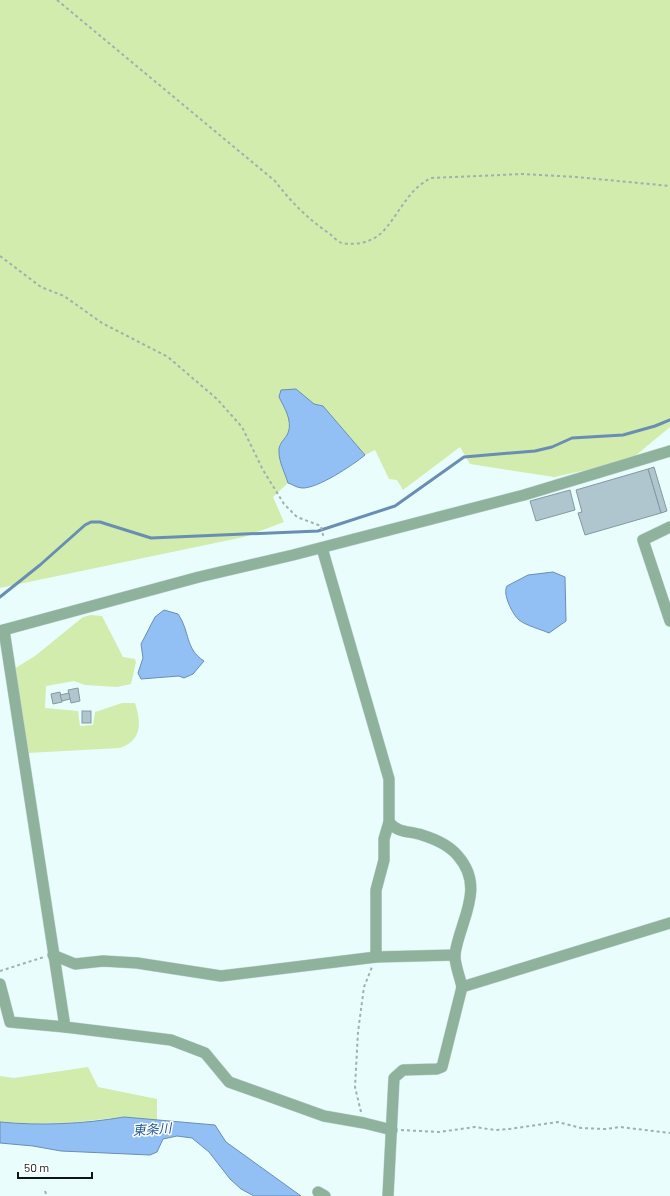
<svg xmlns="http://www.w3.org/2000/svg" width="670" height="1196" viewBox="0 0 670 1196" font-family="Barlow,'Noto Sans JP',sans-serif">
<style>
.green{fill:#d1ecac}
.water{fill:#92c0f5;stroke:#6a8db2}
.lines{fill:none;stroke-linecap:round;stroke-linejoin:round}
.stream{stroke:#6a8db2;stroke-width:3}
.building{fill:#afc6ce;stroke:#8399a1}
.minor-casing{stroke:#c6d9d7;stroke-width:12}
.path{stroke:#9fb0ae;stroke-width:2;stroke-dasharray:3 3;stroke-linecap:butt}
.minor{stroke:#8eb29c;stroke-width:11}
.labels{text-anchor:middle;stroke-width:3;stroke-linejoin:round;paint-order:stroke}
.water-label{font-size:13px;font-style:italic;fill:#1f5894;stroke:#fff}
</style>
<rect width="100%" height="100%" fill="#e9fefc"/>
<g class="green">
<path d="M0,0H670V427L629,461L554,477L470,464L460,447L403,490L397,480L389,479L375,450L365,455L323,406L314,404L296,389L279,397L289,417V433L279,445V453L288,483L273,497L284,522L244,537L0,588Z"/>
<path d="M91,615L102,616L123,657L135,659L136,662L131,684L117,687L85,685L74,681L46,686L45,708L78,711L80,726L93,725L95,712L122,703H135C141,722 143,740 120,748L27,753L14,669L35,656L83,617Z"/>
<path d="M88,1067L98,1087L157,1099V1120L124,1117L67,1123L26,1124L0,1122V1076L14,1078Z"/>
</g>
<g class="water">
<path d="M296,389L314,404L323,406L365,455C353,465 317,489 302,488C297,488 292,484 288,483C285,473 279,462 279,452C278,443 285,440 288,433C293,421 284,407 279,397L281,390Z"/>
<path d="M553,572L565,577L566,621L549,633C540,629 527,626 519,620C513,615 502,594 507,586L528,575Z"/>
<path d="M164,610L178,614C190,631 185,649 204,661L193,674L184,678L179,676L141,679L138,673L143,658L141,644L155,617Z"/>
<path d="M124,1117L215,1125L226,1142L301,1196H254L241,1189L230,1179L209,1152L192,1138L177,1136L163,1139L157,1152L150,1155L61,1151L33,1146L0,1143V1122C41,1126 83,1124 124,1117Z"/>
</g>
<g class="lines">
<path class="stream" d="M0,597L40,565L85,525L91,522H100L151,538L318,531L395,506L464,457L535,451L552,447L572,438L623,435L655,426L670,420"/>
</g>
<g class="building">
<path d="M654,467L667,511L661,513L648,469Z"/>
<path d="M648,469L661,513L585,535L578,513L582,512L576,490Z"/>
<path d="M570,490L575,510L536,521L530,501Z"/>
<path d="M78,688L80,701L71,703L68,690Z"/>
<path d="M60,692L62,702L53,704L51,694Z"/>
<path d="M69,693L70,699L62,701L60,695Z"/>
<rect x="82" y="711" width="9" height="12"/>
</g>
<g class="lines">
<g class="minor-casing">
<g id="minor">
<path d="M670,527L643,540L670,621"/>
<path d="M322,548L389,779V822L384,839V860L376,890V957"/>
<path d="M4,630L65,1027L171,1040L205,1053L229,1082L324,1116L364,1123L392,1130"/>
<path d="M0,631L199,577L293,555L524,495L670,451"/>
<path d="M389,822C397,833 410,831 422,835C435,839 449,845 458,856C486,888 460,920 455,954C454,963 460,977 462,987L670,923"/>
<path d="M53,955L75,964L103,961L137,963L221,976L376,957L455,955"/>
<path d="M0,984L10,1022L65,1027"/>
<path d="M318,1192L325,1196"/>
<path d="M388,1196L394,1078L403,1070L437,1069L442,1067L462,987"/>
</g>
</g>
<g class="path">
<path d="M57,0L275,181C291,202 308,219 330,234C333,237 338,242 342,243C359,246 376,241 386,228C401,210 409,189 431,178L523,174L576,177L670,186"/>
<path d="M0,256L41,287L64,296L102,323L168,357L217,399L242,427L263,470L284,504L297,517L321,526L323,535L321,536"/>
<path d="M0,971L44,957"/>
<path d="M361,1112L355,1087L358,1032L364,987L372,967"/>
<path d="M401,1130L439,1132L475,1127L495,1130L509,1129L558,1122L581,1128L606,1129L620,1127L670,1133"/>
<path d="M45,1191L47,1196"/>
</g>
<use href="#minor" class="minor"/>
</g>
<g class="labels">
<g class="water-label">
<text transform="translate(152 1129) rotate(-4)" y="5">東条川</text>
</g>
</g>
<path d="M18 1172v6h74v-6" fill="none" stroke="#0d1615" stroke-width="2"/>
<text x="24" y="1172" font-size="12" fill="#0d1615" stroke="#ffffff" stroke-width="3" paint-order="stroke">50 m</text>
</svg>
